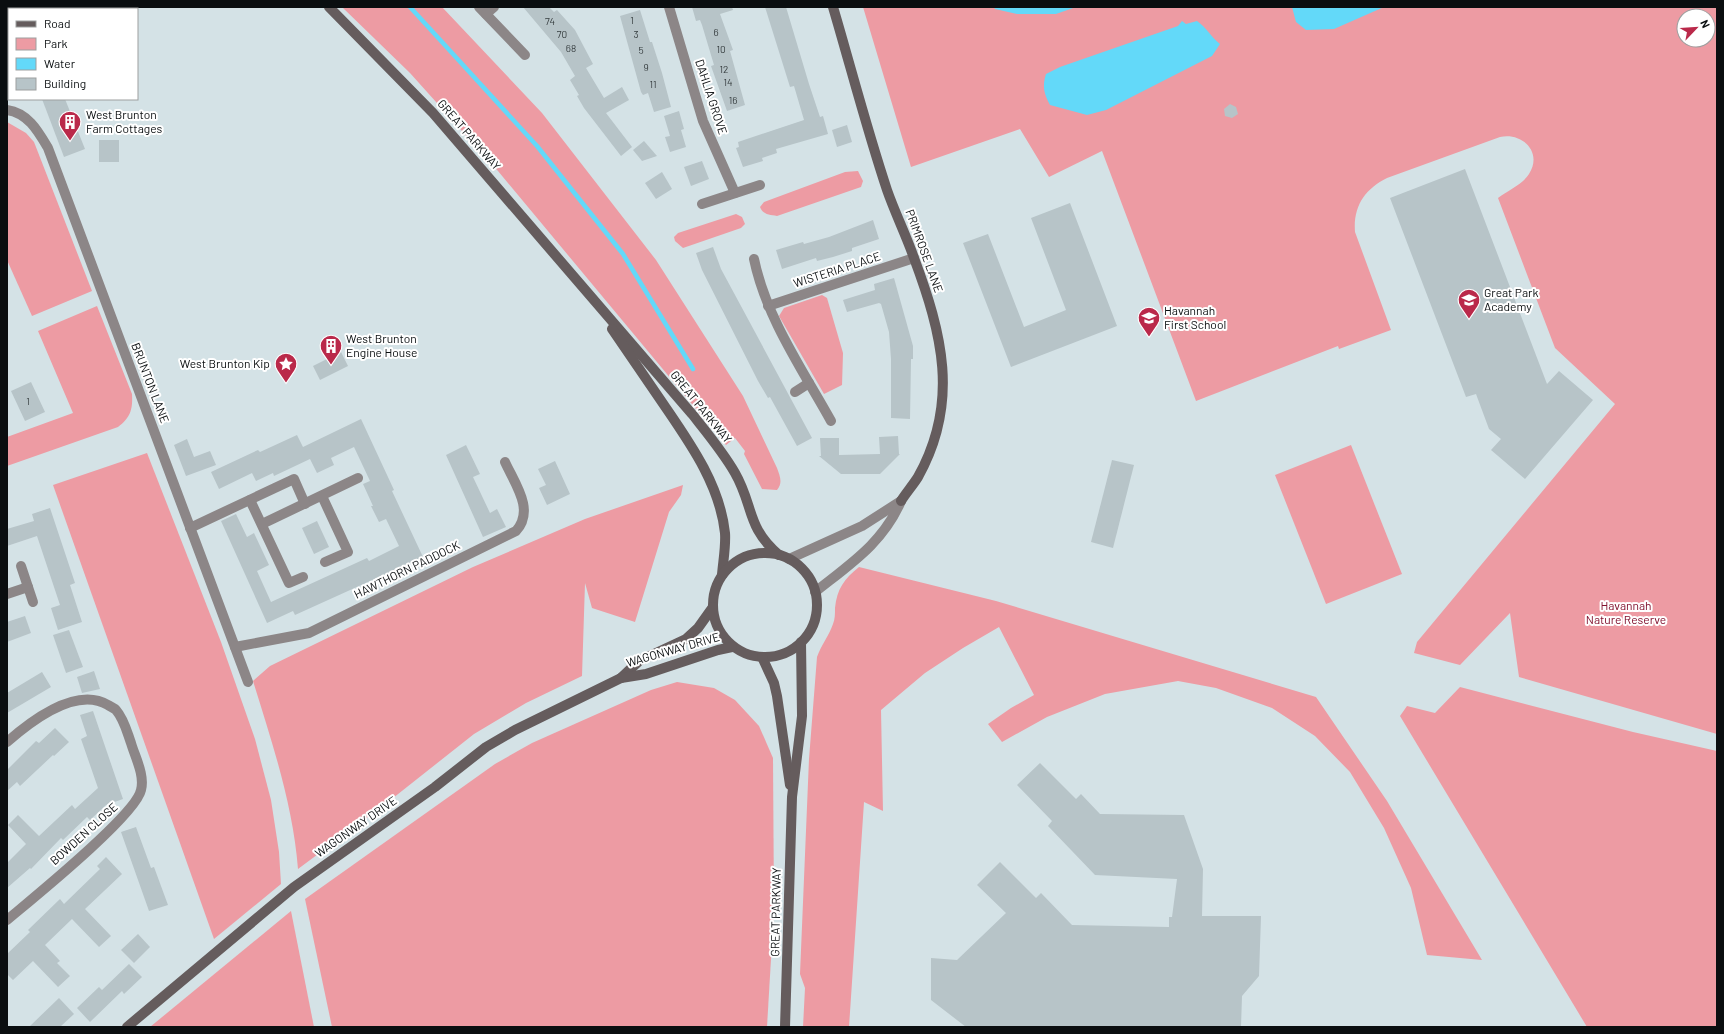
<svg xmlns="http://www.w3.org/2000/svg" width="1724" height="1034" viewBox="0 0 1724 1034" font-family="Barlow,sans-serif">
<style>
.green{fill:#ed9ba3;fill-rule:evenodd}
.water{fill:#63d9f9}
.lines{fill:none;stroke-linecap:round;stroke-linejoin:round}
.stream{stroke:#63d9f9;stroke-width:4.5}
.building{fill:#b7c4c8}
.street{stroke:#8c8687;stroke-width:10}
.secondary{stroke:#655c5d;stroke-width:10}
.labels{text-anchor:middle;stroke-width:4;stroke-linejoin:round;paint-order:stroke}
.number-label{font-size:10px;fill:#353c3e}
.street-label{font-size:12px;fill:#0a0e10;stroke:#fff}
.poi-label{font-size:12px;fill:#0a0e10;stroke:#fff;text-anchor:start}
.park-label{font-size:12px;fill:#81112e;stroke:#fff}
</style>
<rect width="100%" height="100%" fill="#d4e2e6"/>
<g class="green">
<path d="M342,7H442L542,113L656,260L743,396L777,468C780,476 783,483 777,490L762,489L744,454L745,451L735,438L726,445L498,171L410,73Z"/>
<path d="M863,7H1717V734L1519,677L1510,613L1460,665L1414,653L1417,642L1615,404L1555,348L1498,198C1507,191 1523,184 1529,174C1543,152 1522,132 1500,137L1387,178C1365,189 1353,206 1355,232L1391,330L1339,349L1338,346L1196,401L1102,151L1049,177L1020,129L911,167ZM1684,16H1708V40H1684Z"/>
<path d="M7,122L26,133L34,142L92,291L32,316L7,260Z"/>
<path d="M858,171L863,181L861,187L777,216C770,215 763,215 760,207L764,202L845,172Z"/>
<path d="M736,214L742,217L745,224L741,228L683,248L675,241L674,237L678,233Z"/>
<path d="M822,295L827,298L843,353L842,385L824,394L779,316L784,308Z"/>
<path d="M97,306L132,394C133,410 130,418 118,427L7,466V437L73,413L38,331Z"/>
<path d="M1351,445L1402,574L1326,604L1275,475Z"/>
<path d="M147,453L221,642L255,739L271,800L279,852L281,884L214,939L53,485Z"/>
<path d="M683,485L681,495L669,512L635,622L592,608L585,583L582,676L526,703L474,734L388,802L298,869C293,805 272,742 253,681L270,666L473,567L585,519Z"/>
<path d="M859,567L996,601L1316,697L1387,801L1482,960L1427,955L1411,888L1384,828L1350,772L1315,736L1272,708L1216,688L1178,681L1105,694L1047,717L1002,742L988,724L1011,708L1034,695L999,627L963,648L925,673L881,710L883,811L864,802L849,1027H803L805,988L800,974L809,759L817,657C821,645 829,636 833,624C835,619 835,614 835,608C837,589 844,579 859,567Z"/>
<path d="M677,682L714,688L735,700L759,726L773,758L774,908L767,1027H332L305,899L495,764L532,743L651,690Z"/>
<path d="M1460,687L1633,732L1717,751V1027H1587L1400,716L1407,706L1435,713Z"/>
<path d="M291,911L314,1027H150Z"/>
</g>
<g class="water">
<path d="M994,7H1076L1056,14H1017L995,9Z"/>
<path d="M1292,7H1384L1334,29L1306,30L1296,22Z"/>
<path d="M1182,21L1186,24L1197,21C1207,28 1211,37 1220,44L1212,56L1106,110L1087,115L1050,105C1044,94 1042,86 1046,74L1060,67L1178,26Z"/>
</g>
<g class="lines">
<path class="stream" d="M410,7L537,146L623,254L693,369"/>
</g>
<g class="building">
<path d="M523,7H549L554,12L557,10L575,30L593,64L586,68L604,98L622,87L629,100L606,113L632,147L621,156L584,108L577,96L579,95L570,80L575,76L561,52Z"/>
<path d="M692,7H732L733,10L720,14L733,50L730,51L745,105L727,111L711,66L714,65L702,25L700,20L696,21Z"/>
<path d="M765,7H786L809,84L820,117L823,116L828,134L776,149L777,153L762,158L763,161L743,167L736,148L739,147L738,142L804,120L794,86L790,87Z"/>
<path d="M640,10L650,42H652L662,73L671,107L654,112L648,93L643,95L641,92L620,16Z"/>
<path d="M42,99H65L85,149L64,157Z"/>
<path d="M1230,104L1236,107L1238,114L1232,118L1225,116L1224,109Z"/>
<path d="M679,111L684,129L681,130L686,147L670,152L665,137L670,136L664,116Z"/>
<path d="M847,125L852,142L837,147L832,130Z"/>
<rect x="99" y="140" width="20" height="22"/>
<path d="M644,141L657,156L642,161L633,150Z"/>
<path d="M702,161L709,179L691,186L684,167Z"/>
<path d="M1465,169L1547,384L1559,371L1593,400L1525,479L1491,450L1501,439L1489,429L1476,394L1466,397L1390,198Z"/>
<path d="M662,172L672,189L656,199L645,183Z"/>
<path d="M1070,203L1117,326L1011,367L963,243L988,234L1024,327L1066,310L1031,218Z"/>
<path d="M873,220L879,239L852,248V251L833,257L817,261L816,258L782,269L776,250L803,242L804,244L829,237Z"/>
<path d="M713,247L721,269L812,438L797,446L770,397L768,398L758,381L702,270L696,253Z"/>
<path d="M894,278L913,346V359H911L910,419L891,418V359L889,332L881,304L879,303L847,312L843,300L875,290L874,284Z"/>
<path d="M341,352L348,366L320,380L313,366Z"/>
<path d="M31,382L45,412L25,421L11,391Z"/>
<path d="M361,419L394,490L392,491L423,557L295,615L293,611L267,623L221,521L236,514L247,537L254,533L269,565L257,571L271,602L367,558L369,561L399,546L386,519L379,522L371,506H373L363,484L370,481L354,447L331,458L334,465L317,473L310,459L274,476L273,473L256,481L252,473L219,489L211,472L258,450L260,452L297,435L303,447Z"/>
<path d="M898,436L899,454H900L880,474H841L819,456H821L820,438H839V455L880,454L879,437Z"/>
<path d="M187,439L194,457L210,451L216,465L186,476L174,445Z"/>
<path d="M466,445L480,474L473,477L490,513L497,509L506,527L483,537L446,455Z"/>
<path d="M1112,460L1134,465L1113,548L1091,542Z"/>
<path d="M555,461L570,494L547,505L539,488L546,485L538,469Z"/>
<path d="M50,508L75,583L70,585L82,622L58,630L51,608L60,605L37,536L7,546V529L34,521L32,514Z"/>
<path d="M317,521L329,547L314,554L302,528Z"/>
<path d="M25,616L31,633L7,642V622Z"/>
<path d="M69,630L83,667L66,673L53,635Z"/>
<path d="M94,671L100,689L82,693L77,677Z"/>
<path d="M42,672L51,687L7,713V693Z"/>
<path d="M93,711L123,799L106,805L90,820L87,817L63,840L61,838L31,869L30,868L7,888V863L26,844L8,825L18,815L39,836L72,805L75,809L98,788L81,739L87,736L80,715Z"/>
<path d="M55,728L69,742L54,756L53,755L20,786L17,782L7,791V770L36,741L39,743Z"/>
<path d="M1040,763L1076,799L1081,794L1100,814L1184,815L1203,869L1202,916H1261L1259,976L1242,996L1241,1027H966L931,1000V958L957,960L1006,913L977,885L1000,862L1036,898L1041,893L1072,925L1169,927V917H1172L1177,879L1095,875L1048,826L1052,821L1017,785Z"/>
<path d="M136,827L151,868L154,867L168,905L149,911L121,832Z"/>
<path d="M106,857L122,874L85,909L111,936L99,947L72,919L45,945L60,961L57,963L70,976L58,987L33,961L13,980L7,974V954L30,932L28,930L60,899L64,904L100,869L97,866Z"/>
<path d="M138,934L150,947L134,963L121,950Z"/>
<path d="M129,964L142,977L124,994L122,991L90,1022L77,1008L99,987L102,990Z"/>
<path d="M59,998L74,1014L60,1027H29Z"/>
</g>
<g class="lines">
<g class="street">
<path d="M479,7L525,55"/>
<path d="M669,7L703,121L735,193"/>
<path d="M486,14L494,7"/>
<path d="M7,110C28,113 38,131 48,148L248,682"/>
<path d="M702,204L760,185"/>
<path d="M754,259C766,317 802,369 831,421"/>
<path d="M768,306L914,258"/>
<path d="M795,392L809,383"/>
<path d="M322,496L348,552L325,562"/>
<path d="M250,500L289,583L303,577"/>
<path d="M262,524L358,478"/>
<path d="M190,528L294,479L305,504"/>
<path d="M789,559L862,526L901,501"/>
<path d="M21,566L33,602"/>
<path d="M815,592C850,564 883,543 901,501"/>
<path d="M7,594L28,587"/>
<path d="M235,647L309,633L516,531C535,510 515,484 505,462"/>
<path d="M7,742C31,721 76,686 108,705C111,707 114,708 116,710C124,719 127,732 131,743C135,757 145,775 141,790C136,815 32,899 7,920"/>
</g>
<g class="secondary">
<path d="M329,7L433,113L692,414C707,433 723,452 735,473C754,506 746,527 779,555"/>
<path d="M833,7C851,68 867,130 887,190C895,213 906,235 914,258C942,333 960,402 918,477C913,485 906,493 901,501"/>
<path d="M612,329C629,354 646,379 664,405C690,443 720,485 725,533C726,546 723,562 722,575"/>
<circle cx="765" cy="605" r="52"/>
<path d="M762,657L774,683L777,696L790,785"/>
<path d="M621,678L639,661L686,639L698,628L713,607"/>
<path d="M127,1027L294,887L435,787L486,747L515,730L621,678L646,674L718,650L732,647"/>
<path d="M785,1027L792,797L802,716L801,642"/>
</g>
</g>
<defs>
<g id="building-pin" transform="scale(1.15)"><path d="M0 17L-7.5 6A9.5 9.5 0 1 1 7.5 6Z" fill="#ba294a" stroke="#fff"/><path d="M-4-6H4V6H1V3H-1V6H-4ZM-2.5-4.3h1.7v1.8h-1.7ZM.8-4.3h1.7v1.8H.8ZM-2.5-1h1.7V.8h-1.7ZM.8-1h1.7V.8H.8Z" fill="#fff"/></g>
<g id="school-pin" transform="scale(1.15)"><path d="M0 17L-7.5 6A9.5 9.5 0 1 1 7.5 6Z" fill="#ba294a" stroke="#fff"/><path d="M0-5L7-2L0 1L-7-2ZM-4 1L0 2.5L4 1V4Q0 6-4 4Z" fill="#fff"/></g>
<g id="sight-pin" transform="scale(1.15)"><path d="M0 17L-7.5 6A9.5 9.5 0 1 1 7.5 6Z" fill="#ba294a" stroke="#fff"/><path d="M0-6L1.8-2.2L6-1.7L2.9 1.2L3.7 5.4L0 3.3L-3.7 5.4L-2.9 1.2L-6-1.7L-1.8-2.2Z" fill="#fff"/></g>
</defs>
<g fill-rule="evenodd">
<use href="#building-pin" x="70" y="122"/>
<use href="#school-pin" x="1469" y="300"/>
<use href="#school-pin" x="1149" y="318"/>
<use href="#building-pin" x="331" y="346"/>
<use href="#sight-pin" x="286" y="364"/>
</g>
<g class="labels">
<g class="number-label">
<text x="632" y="24">1</text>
<text x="550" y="25">74</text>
<text x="716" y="36">6</text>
<text x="562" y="38">70</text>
<text x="636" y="38">3</text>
<text x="571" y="52">68</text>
<text x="721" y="53">10</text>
<text x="641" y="54">5</text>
<text x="646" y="71">9</text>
<text x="724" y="73">12</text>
<text x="728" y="86">14</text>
<text x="653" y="88">11</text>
<text x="733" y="104">16</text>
<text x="28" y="405">1</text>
</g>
<g class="street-label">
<text transform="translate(711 97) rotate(72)" y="4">DAHLIA GROVE</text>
<text transform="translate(469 135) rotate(49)" y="4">GREAT PARKWAY</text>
<text transform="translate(924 251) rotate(70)" y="4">PRIMROSE LANE</text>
<text transform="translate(837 270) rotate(-18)" y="4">WISTERIA PLACE</text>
<text transform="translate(150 383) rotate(69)" y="4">BRUNTON LANE</text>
<text transform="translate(701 407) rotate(51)" y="4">GREAT PARKWAY</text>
<text transform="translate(407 570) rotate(-26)" y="4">HAWTHORN PADDOCK</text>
<text transform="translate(673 650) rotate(-16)" y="4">WAGONWAY DRIVE</text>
<text transform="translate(356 827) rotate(-35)" y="4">WAGONWAY DRIVE</text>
<text transform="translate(84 834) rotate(-42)" y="4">BOWDEN CLOSE</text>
<text transform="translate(776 912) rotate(-89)" y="4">GREAT PARKWAY</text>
</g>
<g class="poi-label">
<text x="86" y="119">West Brunton<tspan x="86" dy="14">Farm Cottages</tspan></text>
<text x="1484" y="297">Great Park<tspan x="1484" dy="14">Academy</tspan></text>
<text x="1164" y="315">Havannah<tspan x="1164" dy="14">First School</tspan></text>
<text x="346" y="343">West Brunton<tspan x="346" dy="14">Engine House</tspan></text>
<text x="270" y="368" text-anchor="end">West Brunton Kip</text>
</g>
<g class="park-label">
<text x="1626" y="610">Havannah<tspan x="1626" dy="14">Nature Reserve</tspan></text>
</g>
</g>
<rect width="1724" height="1034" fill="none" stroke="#0a0e10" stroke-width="16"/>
<rect x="8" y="8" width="130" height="92" fill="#ffffff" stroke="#9d9f9f"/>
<rect x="16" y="21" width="20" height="6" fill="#655c5d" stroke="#9d9f9f"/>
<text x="44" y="28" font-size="12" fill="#0a0e10">Road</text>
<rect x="16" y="38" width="20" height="12" fill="#ed9ba3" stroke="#9d9f9f"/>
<text x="44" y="48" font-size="12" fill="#0a0e10">Park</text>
<rect x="16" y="58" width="20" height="12" fill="#63d9f9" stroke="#9d9f9f"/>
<text x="44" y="68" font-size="12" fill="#0a0e10">Water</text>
<rect x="16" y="78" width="20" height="12" fill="#b7c4c8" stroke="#9d9f9f"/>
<text x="44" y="88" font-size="12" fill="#0a0e10">Building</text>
<g transform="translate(1696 28) rotate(65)"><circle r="19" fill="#ffffff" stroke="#9d9f9f"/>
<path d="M0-3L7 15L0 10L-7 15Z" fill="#ba294a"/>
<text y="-6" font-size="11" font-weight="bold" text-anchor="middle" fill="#0a0e10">N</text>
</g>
</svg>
